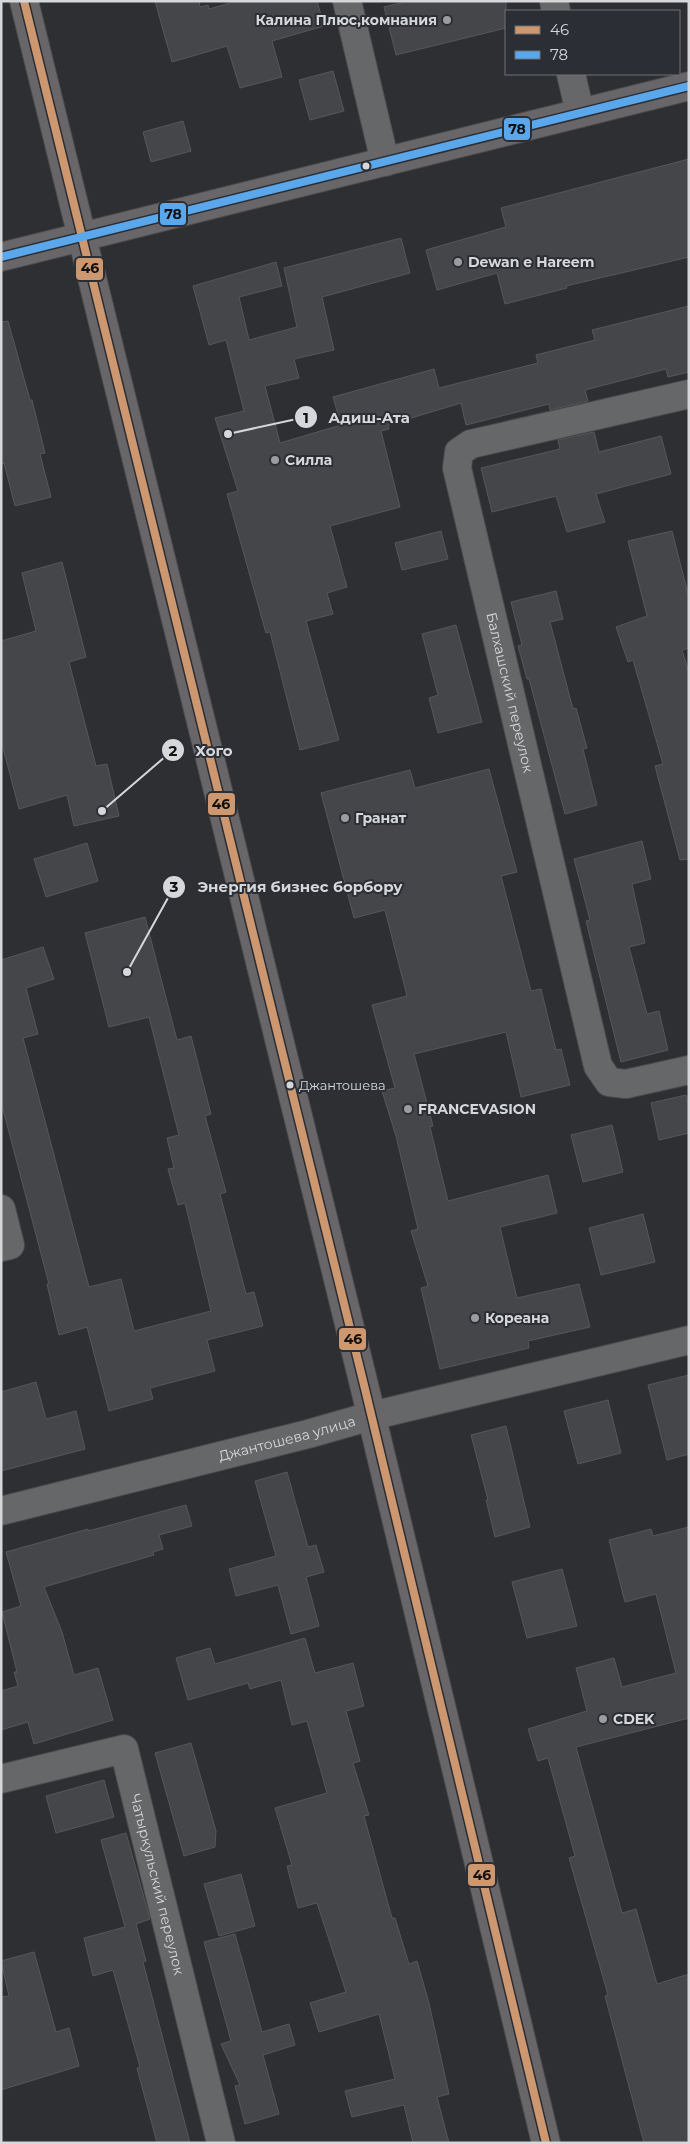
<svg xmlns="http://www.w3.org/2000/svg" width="690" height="2144" viewBox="0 0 690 2144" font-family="Montserrat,sans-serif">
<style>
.building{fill:#444649;stroke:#565759}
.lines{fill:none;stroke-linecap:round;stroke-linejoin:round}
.minor-casing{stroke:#494a4c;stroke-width:30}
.primary-casing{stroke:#494a4c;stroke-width:30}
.minor{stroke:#666769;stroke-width:28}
.primary{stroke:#696669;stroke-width:28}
.bus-1-casing{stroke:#2b2e34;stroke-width:11}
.bus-2-casing{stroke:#2b2e34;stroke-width:11}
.bus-1{stroke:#cd976f;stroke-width:8}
.bus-2{stroke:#5aa8eb;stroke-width:8}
.poi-dot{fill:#9a9ca0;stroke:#2b2e34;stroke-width:2}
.bus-dot{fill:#d5d7db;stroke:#2b2e34;stroke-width:2}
.labels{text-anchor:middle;stroke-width:4;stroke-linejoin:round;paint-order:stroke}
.bus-label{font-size:13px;fill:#d5d7db;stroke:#2b2e34;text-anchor:start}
.poi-label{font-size:14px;font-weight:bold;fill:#d5d7db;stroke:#2b2e34;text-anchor:start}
.street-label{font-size:14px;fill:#d5d7db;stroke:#2b2e34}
.leader{fill:none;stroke:#d5d7db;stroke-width:2}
.callout-dot{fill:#d5d7db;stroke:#2b2e34;stroke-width:2}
.mark-label{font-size:15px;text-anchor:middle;font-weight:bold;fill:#111}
.callout-label{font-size:15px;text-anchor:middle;font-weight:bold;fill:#d5d7db;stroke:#2b2e34;stroke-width:4;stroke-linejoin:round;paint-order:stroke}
.line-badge{stroke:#2b2e34;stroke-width:2}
.pale-badge-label{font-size:14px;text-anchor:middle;font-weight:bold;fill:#111}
</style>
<rect width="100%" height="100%" fill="#2d2f32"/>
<g class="building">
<path d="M155,1H199L200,7L208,5L209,9L237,1H317L324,26L272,41L282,77L240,88L227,46L172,62Z"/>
<path d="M409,1H506V28L396,55L384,7Z"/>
<path d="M333,71L344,111L310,120L299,80Z"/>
<path d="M183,121L191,151L151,162L143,132Z"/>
<path d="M689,159V257L566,286L567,288L505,304L497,273L437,290L426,250L506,227L501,208Z"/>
<path d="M401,238L410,273L322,297L334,350L294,359L299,378L265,386L280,443L341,425L333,397L434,369L439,388L538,363L536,355L595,340L592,330L689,306V372L668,377L666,369L585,390L588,401L550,410L549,404L466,425L461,403L388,425L389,429L381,431L400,507L330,526L347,587L327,593L333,614L306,621L339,740L300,750L270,632L266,633L227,494L238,491L215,418L244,411L226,340L209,345L193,286L276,262L282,286L239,297L249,340L297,327L284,268Z"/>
<path d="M8,321L30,400H32L45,453L40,454L51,497L15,506L4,463L1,464V322Z"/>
<path d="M594,432L599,452L661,436L671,474L596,494L605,522L567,532L556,496L492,512L481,468L560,449L558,440Z"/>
<path d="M441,531L448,559L402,570L395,543Z"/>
<path d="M672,531L689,598V648L682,650L689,673V859L680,860L655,766L663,764L633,660L628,662L616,627L647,616L628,541Z"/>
<path d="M62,562L86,657L69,662L96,766L107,764L119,816L74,826L67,795L19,809L1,740V641L36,631L22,573Z"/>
<path d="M556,591L563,619L550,622L573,709L576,708L587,748L583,749L597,805L565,814L529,679H527L518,646L522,645L511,602Z"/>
<path d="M456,625L482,722L438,733L429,698L438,695L422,634Z"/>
<path d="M489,769L517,872L501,876L531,991L541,989L556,1050L561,1049L570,1085L521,1097L506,1032L414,1054L433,1126L430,1127L448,1201L548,1175L557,1213L500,1227L517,1298L579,1284L590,1327L528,1341L529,1348L440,1369L421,1288L428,1286L411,1231L418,1229L396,1136L382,1091L395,1088L372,1005L407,996L385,910L354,918L321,793L410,770L415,788Z"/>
<path d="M642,841L651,879L632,884L645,943L629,947L647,1014L659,1011L668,1050L621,1062L586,921L590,920L574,859Z"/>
<path d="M87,843L98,881L46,897L34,859Z"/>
<path d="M145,917L177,1040L191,1036L211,1114L205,1116L226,1192L220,1194L246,1294L254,1292L263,1326L207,1340L215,1371L150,1388L153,1399L109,1411L87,1327L59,1335L47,1284H49L1,1102V960L43,947L54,979L26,988L38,1034L23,1038L89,1287L121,1279L134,1331L211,1311L185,1203L178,1205L168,1169L174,1168L167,1138L179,1135L149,1017L109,1027L85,933Z"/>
<path d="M686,1095L689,1107V1133L659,1140L651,1103Z"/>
<path d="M612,1125L623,1172L583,1182L571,1135Z"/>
<path d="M643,1214L655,1262L601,1275L589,1228Z"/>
<path d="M689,1375V1454L667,1460L648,1385Z"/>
<path d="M36,1382L46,1419L76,1411L85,1449L1,1471V1392Z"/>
<path d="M608,1400L621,1453L578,1464L564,1411Z"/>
<path d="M506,1426L530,1527L495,1537L486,1500H488L471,1435Z"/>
<path d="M287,1472L308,1547L316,1545L324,1572L306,1577L319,1626L291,1634L278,1585L236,1596L229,1569L276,1556L255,1481Z"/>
<path d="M186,1505L192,1526L159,1535L163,1549L153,1552L154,1555L44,1587L62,1632L74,1675L98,1668L113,1720L34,1744L28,1722L1,1730V1691L18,1686L14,1672H17L2,1612L21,1606L6,1552L88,1529V1531Z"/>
<path d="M689,1527V1718L576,1747L622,1913L636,1909L657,1984L689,1974V2143H644L605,1996L608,1995L569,1858L575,1856L548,1758L538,1761L528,1729L587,1711L576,1668L614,1658L622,1687L676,1673L656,1594L625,1602L609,1540L651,1529L653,1536Z"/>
<path d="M562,1569L577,1626L527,1638L512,1582Z"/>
<path d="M305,1638L315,1673L353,1663L364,1706L346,1711L360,1761L353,1763L369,1815L364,1816L392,1918H395L409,1964L417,1961L429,2003L449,2094L437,2097L449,2143H413L404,2105L352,2117L345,2091L395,2079L379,2014L319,2032L310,2003L346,1992L317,1903L298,1908L287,1866L292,1865L275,1808L327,1793L307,1721L292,1725L281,1680L250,1689L248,1683L188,1700L176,1658L210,1648L215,1664Z"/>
<path d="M191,1743L216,1831L215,1847L184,1856L155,1753Z"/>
<path d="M104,1780L114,1817L56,1833L46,1796Z"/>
<path d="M126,1833L150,1919L136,1924L146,1961L143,1962L190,2143H157L137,2068L140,2067L113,1970L93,1976L84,1938L125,1927L101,1840Z"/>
<path d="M241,1874L255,1926L219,1936L204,1884Z"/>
<path d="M235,1934L262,2032L289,2024L295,2045L263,2055L279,2114L245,2124L235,2086L240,2085L221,2044L231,2041L204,1942Z"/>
<path d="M34,1952L56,2032L69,2028L79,2066L1,2090V1997L9,1996L1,1961Z"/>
</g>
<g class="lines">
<g class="minor-casing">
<g id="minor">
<path d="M347,1L385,162"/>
<path d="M554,1L556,11"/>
<path d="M571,74L580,113"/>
<path id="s1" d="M689,394L471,444L459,452L457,468L598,1066L609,1082L626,1084L689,1070"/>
<path d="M1,1209L10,1245L1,1247"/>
<path id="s2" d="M1,1511L308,1434L371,1416L689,1340"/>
<path id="s3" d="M1,1779L124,1749L221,2143"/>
</g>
</g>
<g class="primary-casing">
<g id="primary">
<path d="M24,1L365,1389L546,2143"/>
<path d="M1,257L689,86"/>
</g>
</g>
<use href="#minor" class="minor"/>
<use href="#primary" class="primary"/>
<g class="bus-1-casing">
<path id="bus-1" d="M24,1L365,1389L546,2143"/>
</g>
<g class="bus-2-casing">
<path id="bus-2" d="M1,257L689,86"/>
</g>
<use href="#bus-1" class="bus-1"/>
<use href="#bus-2" class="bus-2"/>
</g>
<g class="poi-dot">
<circle cx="447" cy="20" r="5"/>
<circle cx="458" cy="262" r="5"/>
<circle cx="275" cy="460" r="5"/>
<circle cx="345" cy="818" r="5"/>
<circle cx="408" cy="1109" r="5"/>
<circle cx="475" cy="1318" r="5"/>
<circle cx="603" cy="1719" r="5"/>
</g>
<g class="bus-dot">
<circle cx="366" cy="166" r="4.5"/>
<circle cx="290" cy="1085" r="4.5"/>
</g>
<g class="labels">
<g class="bus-label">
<text x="299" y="1090">Джантошева</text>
</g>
<g class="poi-label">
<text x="437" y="25" text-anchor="end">Калина Плюс,комнания</text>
<text x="468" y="267">Dewan e Hareem</text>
<text x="285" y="465">Силла</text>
<text x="355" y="823">Гранат</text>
<text x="418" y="1114">FRANCEVASION</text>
<text x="485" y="1323">Кореана</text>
<text x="613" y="1724">CDEK</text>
</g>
<g class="street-label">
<text dy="5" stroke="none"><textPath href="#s1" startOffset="485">Балхашский переулок</textPath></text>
<text dy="5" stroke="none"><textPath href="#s2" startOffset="295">Джантошева улица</textPath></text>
<text dy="5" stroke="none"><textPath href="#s3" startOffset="266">Чатыркульский переулок</textPath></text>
</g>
</g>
<path class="leader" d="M228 434L306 417M102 811L173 750M127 972L174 887"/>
<g class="callout-dot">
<circle cx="228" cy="434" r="5"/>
<circle cx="102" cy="811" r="5"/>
<circle cx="127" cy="972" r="5"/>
<circle cx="306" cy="417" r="12"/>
<circle cx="173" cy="750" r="12"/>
<circle cx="174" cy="887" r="12"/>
</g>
<g class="mark-label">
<text x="306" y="423">1</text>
<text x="173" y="756">2</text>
<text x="174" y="892">3</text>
</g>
<g class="callout-label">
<text x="369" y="423">Адиш-Ата</text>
<text x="214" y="756">Хого</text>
<text x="300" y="892">Энергия бизнес борбору</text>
</g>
<g class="line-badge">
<rect x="503" y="117" width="28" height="24" rx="5" fill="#5aa8eb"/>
<rect x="159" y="202" width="28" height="24" rx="5" fill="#5aa8eb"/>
<rect x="75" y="257" width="29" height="24" rx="5" fill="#cd976f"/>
<rect x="207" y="792" width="29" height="24" rx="5" fill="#cd976f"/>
<rect x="338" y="1327" width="29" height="24" rx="5" fill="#cd976f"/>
<rect x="467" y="1863" width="29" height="24" rx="5" fill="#cd976f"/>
</g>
<g class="pale-badge-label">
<text x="517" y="134">78</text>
<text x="173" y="219">78</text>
<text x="90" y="273">46</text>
<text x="221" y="809">46</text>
<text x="353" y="1344">46</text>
<text x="482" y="1880">46</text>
</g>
<rect width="690" height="2144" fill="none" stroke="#d5d7db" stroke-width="5"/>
<rect x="505" y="10" width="175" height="65" fill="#2b2e34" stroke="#6f7277"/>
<rect x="515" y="26" width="25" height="8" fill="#cd976f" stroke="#6f7277"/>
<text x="550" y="35" font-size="15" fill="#d5d7db">46</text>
<rect x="515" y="51" width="25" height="8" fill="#5aa8eb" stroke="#6f7277"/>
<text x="550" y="60" font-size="15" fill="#d5d7db">78</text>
</svg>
